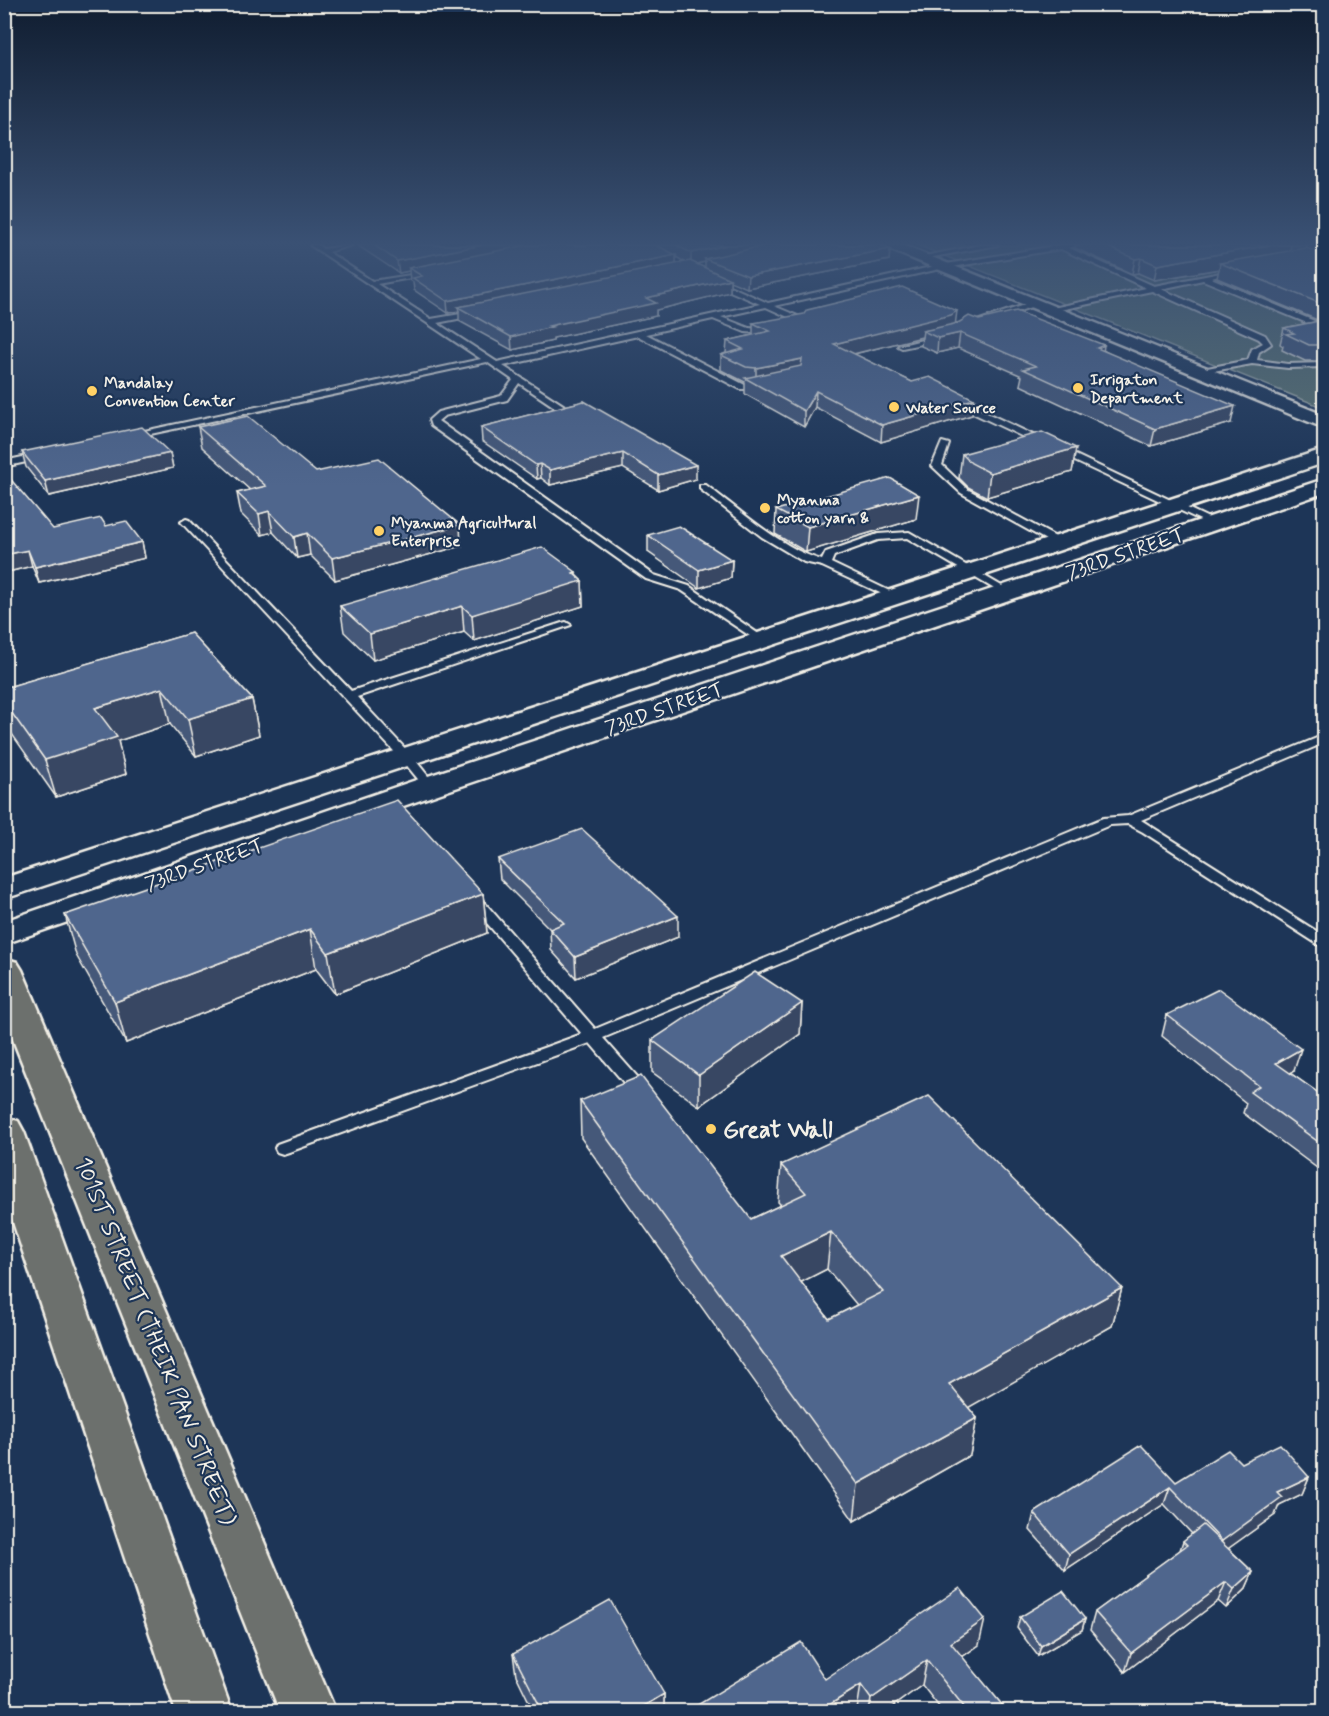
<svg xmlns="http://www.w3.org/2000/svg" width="1329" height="1716" viewBox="0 0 1329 1716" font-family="Mynerve,sans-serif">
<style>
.green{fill:#5c736f;stroke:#a8b2ac;stroke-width:1.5}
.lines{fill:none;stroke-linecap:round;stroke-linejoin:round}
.service-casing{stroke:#f4f1e8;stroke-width:4}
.secondary-casing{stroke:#f4f1e8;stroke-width:5}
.primary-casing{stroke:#f4f1e8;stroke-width:5}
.service{fill:#1d3557;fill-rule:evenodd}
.secondary{fill:#1d3557;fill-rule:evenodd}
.primary{fill:#6c706d;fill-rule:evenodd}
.wall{fill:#455879;stroke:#f4f1e8;stroke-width:1.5;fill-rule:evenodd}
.shaded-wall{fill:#384763;stroke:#f4f1e8;stroke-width:1.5}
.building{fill:#50668d;stroke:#f4f1e8;stroke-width:1.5;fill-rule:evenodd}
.poi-dot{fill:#ffd166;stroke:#1d3557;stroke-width:2}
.labels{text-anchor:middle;stroke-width:4.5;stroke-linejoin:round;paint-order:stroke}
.far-poi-label{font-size:16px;font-weight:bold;fill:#f4f1e8;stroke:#1d3557;text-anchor:start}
.street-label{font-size:20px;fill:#f4f1e8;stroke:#1d3557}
.near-poi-label{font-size:24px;font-weight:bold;fill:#f4f1e8;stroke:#1d3557;text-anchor:start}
.near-street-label{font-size:24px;fill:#f4f1e8;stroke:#1d3557}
</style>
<rect width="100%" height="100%" fill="#1d3557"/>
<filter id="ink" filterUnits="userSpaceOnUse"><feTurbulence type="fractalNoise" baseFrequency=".0167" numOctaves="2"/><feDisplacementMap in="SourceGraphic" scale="12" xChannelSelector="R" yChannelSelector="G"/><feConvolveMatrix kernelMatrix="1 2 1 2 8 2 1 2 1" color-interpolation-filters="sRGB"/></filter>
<g filter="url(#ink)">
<path class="green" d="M917,245H1324V408Z"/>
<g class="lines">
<g class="service-casing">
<g id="service">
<path d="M310,245H318L323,249L352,245L328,252L372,281L430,272L432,273L428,275L377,284L431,319L478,311V315L437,323L497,362L760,304L711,283L710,281L714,279L768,303L940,265L1061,245H1079L1069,248L1154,286L1236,270V272L1211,278L1324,325V330L1203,280L1161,289L1265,335L1271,344L1259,352L1257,360L1288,364L1324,363V367L1288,368L1252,364L1197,374V370L1248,360L1252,349L1263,343L1259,339L1152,291L1045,313L1044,311L1048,309L1146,288L1061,249L940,269L774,306L805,319V323L797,327L793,325L797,321L766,307L721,317L749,328L772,330V334H769L745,332L713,319L646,334L745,385H763L767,387L766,389H740L638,336L503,366L571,410V414H565L519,383L507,400L444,416L438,421L654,575L689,586L766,639L768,641L762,644L681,590L646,579L431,426L429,420L438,412L501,396L513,380L487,362L127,439L126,437L130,434L481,359Z"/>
<path d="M981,245H998L917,260L914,258Z"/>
<path d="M1030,303L1037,305L966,329L959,327Z"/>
<path d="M938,336H941V340L902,348L898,346Z"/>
<path d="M964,405H970L1219,523L1211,525L964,409Z"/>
<path d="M942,442L949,444L942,465L967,489L1063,541V545H1055L961,493L932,466Z"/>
<path d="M41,453L46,456L44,458L4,467V461Z"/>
<path d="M700,485H706C737,508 785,551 822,560L826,552L878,534L909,532L1012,592L1007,595L1003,594L907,538L878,540L834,556L831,563L902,597L897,600L893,599L822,566L804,562L762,537L700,489Z"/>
<path d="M186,519L189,520L351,691L562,623L566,622L571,625L357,697L412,756L436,786L430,790L426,789L404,762L183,524L181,522Z"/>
<path d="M1324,735V743L1141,820L1324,936V947L1319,945L1143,832L1128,824L1110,825L603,1038L649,1090L651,1094L649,1098L643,1100L637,1098L590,1043L289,1152L283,1154L277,1152L275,1148L277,1144L582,1034L468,901L466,898L468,895H478L595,1029L1103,818L1128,816Z"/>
</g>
</g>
<g class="secondary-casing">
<g id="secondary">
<path d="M879,245H902L1324,415V428Z"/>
<path d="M1324,449V463L4,899V878Z"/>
<path d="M1324,479V493L441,793L4,944V921L419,779Z"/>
</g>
</g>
<g class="primary-casing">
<g id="primary">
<path d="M4,958L17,962L22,970L336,1712H280L4,1017Z"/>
<path d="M4,1117L18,1121L24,1132L232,1712H176L4,1195Z"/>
</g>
</g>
<use href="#service" class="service"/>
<use href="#secondary" class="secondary"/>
<use href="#primary" class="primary"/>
</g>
<g class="wall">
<path d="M357,245H882L890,249L889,260L747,288L730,281V292L656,310V316L553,338V341L512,350L459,321V311L448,313L414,290L413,282L410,280L409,271L399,273ZM676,257L685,262L676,263ZM705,262V268L696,264Z"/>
<path d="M1076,245H1324V384L1318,381L1324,361H1305L1282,350L1283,346L1280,344L1284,328L1320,321L1217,278L1219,269L1154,280L1138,273L1132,274L1075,248Z"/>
<path d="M979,320L1103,350L1231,423L1151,446L1020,385L1022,376L958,348L937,353L921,346L922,337L854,354L912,382L974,399L972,415L881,442L815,407L804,427L745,394V382L721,370V355L726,353L727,341L753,335V323H955Z"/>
<path d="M584,401L696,479L658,490L623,468L550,485L541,478L537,479L482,441L481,427Z"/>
<path d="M198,427L316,472L461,546L335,580L310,555L297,558L273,532L262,535L241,514L237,493L250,490L202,447Z"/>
<path d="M1076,448L1072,472L987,497L968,487L959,478L962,454Z"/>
<path d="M22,452L170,453L173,468L49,496L26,467Z"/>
<path d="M776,510L916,519L806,552L775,534Z"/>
<path d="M106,526L142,542L145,558L39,583L32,566L4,573L53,529Z"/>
<path d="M648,535L732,560L731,578L699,588L648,552Z"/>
<path d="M576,575L582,581L583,606L474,641L464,632L373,660L344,632L340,606Z"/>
<path d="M191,633L252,699L259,735L196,756L170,724L118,741L126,774L56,797L7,727L4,718V688Z"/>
<path d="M498,859L678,937L576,978L551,950L550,929L500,879Z"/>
<path d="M483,894L487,933L335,994L316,969L126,1043L76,955L65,915Z"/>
<path d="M802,1003L800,1034L699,1106L652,1072V1040Z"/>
<path d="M1167,1015L1294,1071L1290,1073L1324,1097V1168L1321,1171L1243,1113L1246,1103L1162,1036Z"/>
<path d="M580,1101L751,1219L781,1205L778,1202L781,1165L1122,1288L1112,1326L968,1407L977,1418L970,1455L854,1521L581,1138ZM827,1269L857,1305L829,1319L801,1282Z"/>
<path d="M1241,1463L1309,1477L1302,1494L1279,1505L1275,1515L1228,1548L1253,1572L1245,1590L1226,1608L1218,1601L1125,1672L1090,1630L1095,1612L1180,1550L1183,1541L1192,1534L1164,1504L1065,1570L1030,1530L1034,1513L1176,1482Z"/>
<path d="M1020,1617L1085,1619L1082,1630L1038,1656L1017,1628Z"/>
<path d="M979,1645L962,1657L1008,1712H943L922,1685L885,1712H859L825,1679Z"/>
<path d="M513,1654L664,1694V1712H534L516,1675Z"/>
</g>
<g class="shaded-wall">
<path d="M483,245H549L409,268V271L399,273L397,261Z"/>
<path d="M727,245H784L705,259V262L691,265V253Z"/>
<path d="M1270,245H1291L1289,256L1220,263L1219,269L1154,280L1157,265Z"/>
<path d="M1307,245H1322L1321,251L1305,254Z"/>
<path d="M890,249L889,260L747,288L748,276Z"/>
<path d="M676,255V267L458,307L459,311L448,313L447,301Z"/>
<path d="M1141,258L1138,273L1132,274L1135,259Z"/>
<path d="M730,279V292L656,310V316L553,338V341L512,350L511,337L646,298Z"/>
<path d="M957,311L955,326L923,331L922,337L833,359L834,344Z"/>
<path d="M960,333L958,348L937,353L938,338Z"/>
<path d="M1104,345L1102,361L1097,348Z"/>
<path d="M802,359V374L756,384V368Z"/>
<path d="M816,391L815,407L804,427V411Z"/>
<path d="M974,399L972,415L881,442L882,425Z"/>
<path d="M1235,406L1231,423L1151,446L1155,429Z"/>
<path d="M1076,448L1072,472L987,497L990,473Z"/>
<path d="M170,453L173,468L49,496L45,481Z"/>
<path d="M623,453V468L550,485V470Z"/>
<path d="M540,464L541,478L537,479L536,465Z"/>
<path d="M696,465V479L658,490V475Z"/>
<path d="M919,495L916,519L806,552L808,527Z"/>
<path d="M269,511L273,532L262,535L259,514Z"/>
<path d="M460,525L461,546L335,580L332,558Z"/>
<path d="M307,533L310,555L297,558L294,537Z"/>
<path d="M142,542L145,558L39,583L35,567Z"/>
<path d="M28,550L32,566L4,573V555Z"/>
<path d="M732,560L731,578L699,588V570Z"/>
<path d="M576,572V582L582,581L583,606L474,641L472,615Z"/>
<path d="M462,606L464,632L373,660L370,634Z"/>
<path d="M162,688L170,724L118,741L126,774L56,797L45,760L95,708Z"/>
<path d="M252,699L259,735L196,756L188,719Z"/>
<path d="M483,894L487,933L335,994L328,953Z"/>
<path d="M678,916V937L576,978L575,957Z"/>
<path d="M310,929L316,969L126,1043L115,1002Z"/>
<path d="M802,1003L800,1034L699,1106V1075Z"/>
<path d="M1301,1049L1294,1071L1269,1084L1276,1063Z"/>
<path d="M1324,1160V1168L1321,1171Z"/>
<path d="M831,1232L827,1269L778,1294L781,1256Z"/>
<path d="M1122,1288L1112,1326L943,1422L949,1384Z"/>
<path d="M977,1418L970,1455L854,1521L858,1484Z"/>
<path d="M1309,1477L1302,1494L1279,1505L1275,1515L1215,1558L1222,1541L1277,1492Z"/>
<path d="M1170,1487L1164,1504L1065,1570L1069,1554Z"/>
<path d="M1253,1572L1245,1590L1226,1608L1234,1589Z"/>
<path d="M1226,1582L1218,1601L1125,1672L1131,1653Z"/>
<path d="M985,1619L979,1645L946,1668L951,1643Z"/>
<path d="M1085,1619L1082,1630L1038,1656L1041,1646Z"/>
<path d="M927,1660L922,1685L885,1712H869L871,1699Z"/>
<path d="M4,1664L7,1679L4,1680Z"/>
<path d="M861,1685L857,1710L854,1712H818Z"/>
<path d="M664,1694V1712H634Z"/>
</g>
<g class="building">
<path d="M374,245H483L397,261Z"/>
<path d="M528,245H656L676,255L447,301L413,278L422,276L409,268Z"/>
<path d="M676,245H727L691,253Z"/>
<path d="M767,245H882L890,249L748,276L705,259Z"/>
<path d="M1104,245H1270L1157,265L1141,258L1135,259Z"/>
<path d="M1306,248L1324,254V305L1220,263Z"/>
<path d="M690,261L730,279L646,298L656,303L549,326L552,327L511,337L458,307Z"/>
<path d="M902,287L957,311L951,315L834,344L912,382L930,377L974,399L882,425L816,391L804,411L745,378L801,366L802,359L756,368L746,367L721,355L743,349L727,341L770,331L753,323L804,314L807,310Z"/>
<path d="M1016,311L1104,345L1097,348L1235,406L1155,429L1023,369L1036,366L960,333L938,338L923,331L958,323L969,316L979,320Z"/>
<path d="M1324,320V345H1309L1286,334L1294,333L1284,328Z"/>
<path d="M584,401L696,465L658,475L623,453L550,470L540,464L536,465L481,427Z"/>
<path d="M248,416L316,472L379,458L460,525L332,558L307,533L294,537L269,511L259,514L237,493L266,486L198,427Z"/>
<path d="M142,427L170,453L45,481L22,452Z"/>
<path d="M1042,432L1076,448L990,473L971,463L962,454Z"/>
<path d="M4,475H7L53,529L101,518L106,526L126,521L142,542L35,567L28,550L4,555Z"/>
<path d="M890,478L919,495L808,527L776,510Z"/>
<path d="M679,526L732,560L699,570L648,535Z"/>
<path d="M542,547L576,572L573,573L582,581L472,615L462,606L370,634L340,606Z"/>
<path d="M191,633L252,699L188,719L162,688L95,708L117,737L45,760L4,702V688Z"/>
<path d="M397,800L483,894L328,953L310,929L115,1002L65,915Z"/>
<path d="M582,829L678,916L575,957L550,929L564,923L498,859Z"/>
<path d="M755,972L802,1003L699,1075L652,1040Z"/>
<path d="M1219,989L1301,1049L1276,1063L1324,1097V1146L1250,1092L1259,1086L1167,1015Z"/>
<path d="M641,1076L751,1219L806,1193L781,1165L929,1096L1122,1288L949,1384L977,1418L858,1484L580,1101ZM831,1232L883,1292L829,1319L781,1256Z"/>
<path d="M1280,1444L1309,1477L1277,1492L1282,1497L1222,1541L1170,1487L1069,1554L1034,1513L1141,1445L1176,1482L1228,1450L1241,1463Z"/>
<path d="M1203,1525L1253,1572L1234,1589L1226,1582L1131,1653L1095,1612L1187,1545L1183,1541Z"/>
<path d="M960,1588L985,1619L951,1643L1008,1712H968L927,1660L871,1699L861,1685L818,1712H686L801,1642L825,1679Z"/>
<path d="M1063,1591L1085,1619L1041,1646L1020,1617Z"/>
<path d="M610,1600L664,1694L634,1712H543L513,1654Z"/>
</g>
</g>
<linearGradient id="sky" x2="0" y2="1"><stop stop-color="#101d30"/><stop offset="0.5" stop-color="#3a5174"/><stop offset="1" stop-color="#3a5174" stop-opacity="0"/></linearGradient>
<rect width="1329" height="486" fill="url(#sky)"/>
<g class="poi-dot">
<circle cx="1078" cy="388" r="6"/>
<circle cx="92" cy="391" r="6"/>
<circle cx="894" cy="407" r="6"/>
<circle cx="765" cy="508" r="6"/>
<circle cx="379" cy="531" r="6"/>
<circle cx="711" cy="1129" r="6"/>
</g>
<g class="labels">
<g class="far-poi-label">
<text x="1090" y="385">Irrigaton<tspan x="1090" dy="18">Department</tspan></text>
<text x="104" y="388">Mandalay<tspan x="104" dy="18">Convention Center</tspan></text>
<text x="906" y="413">Water Source</text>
<text x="777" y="505">Myanma<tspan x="777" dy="18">cotton yarn &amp;</tspan></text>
<text x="391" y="528">Myanma Agricultural<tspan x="391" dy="18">Enterprise</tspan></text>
</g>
<g class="street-label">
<text transform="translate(1125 553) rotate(-19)" y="7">73RD STREET</text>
<text transform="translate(664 708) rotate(-19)" y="7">73RD STREET</text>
<text transform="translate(204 864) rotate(-19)" y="7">73RD STREET</text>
</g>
<g class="near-poi-label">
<text x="723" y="1137">Great Wall</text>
</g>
<g class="near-street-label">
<text transform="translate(156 1341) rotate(68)" y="8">101ST STREET (THEIK PAN STREET)</text>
</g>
</g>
<rect width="1329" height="1716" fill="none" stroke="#1d3557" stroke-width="24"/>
<rect x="12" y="12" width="1305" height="1692" fill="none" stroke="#f4f1e8" stroke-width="2" filter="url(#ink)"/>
</svg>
